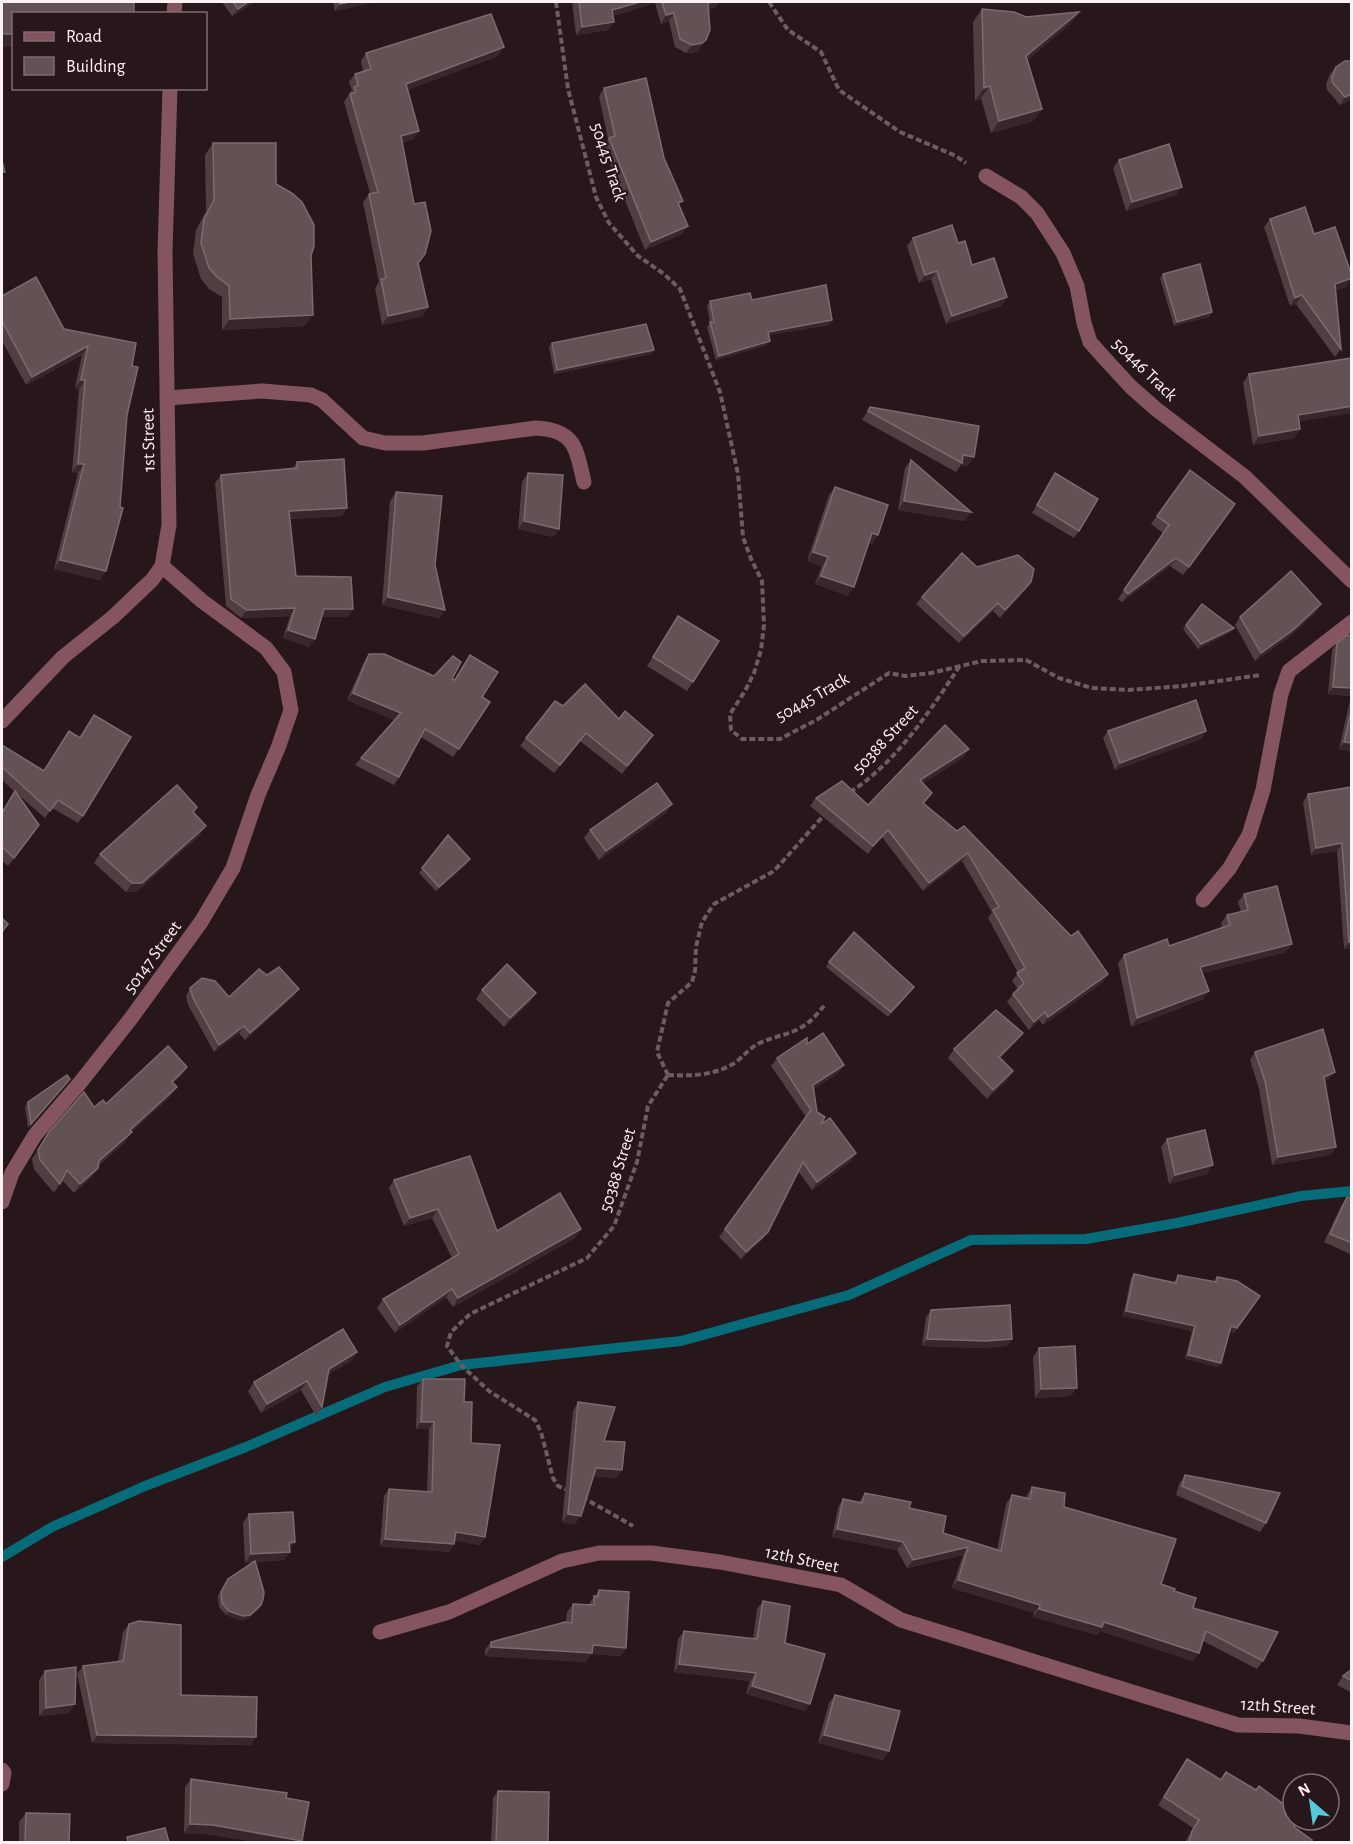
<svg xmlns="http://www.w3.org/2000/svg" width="1353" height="1844" viewBox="0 0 1353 1844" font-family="'Alegreya Sans',sans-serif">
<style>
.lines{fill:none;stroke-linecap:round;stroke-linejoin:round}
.stream{stroke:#066c79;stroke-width:10}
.path{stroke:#6b5d5f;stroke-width:4;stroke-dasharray:6 3;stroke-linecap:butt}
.lane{stroke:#84545f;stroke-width:15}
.street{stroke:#84545f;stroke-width:15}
.wall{fill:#503e41}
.shaded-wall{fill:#38272a}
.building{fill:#635254;stroke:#7b6b6d;stroke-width:1.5}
.labels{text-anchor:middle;stroke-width:4.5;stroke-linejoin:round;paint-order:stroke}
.street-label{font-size:18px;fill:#fdf1f3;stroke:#27171a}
</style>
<rect width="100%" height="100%" fill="#27171a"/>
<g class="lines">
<path class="stream" d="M2,1557L52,1527L145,1486L246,1447L385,1387L461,1365L681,1341L849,1295L971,1240L1086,1239L1177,1223L1301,1196L1352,1191"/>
<g class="path">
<path d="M556,2L568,89L596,197L609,223L638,256L664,274L680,289L720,392L738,474L743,537L751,559L762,581L764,625L761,650L754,673L745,691L730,714L731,730L742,739H780L818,719L889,673L905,676L931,673L982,661L1026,660L1059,678L1092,688L1128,690L1183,686L1261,675"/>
<path d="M769,2L788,30L821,52L839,90L900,132L956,156L966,163"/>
<path d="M850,792C895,764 930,711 959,667"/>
<path d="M668,1075L657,1052L668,1003L692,982L695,971L696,947L702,922L714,904L774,871L825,814"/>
<path d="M668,1075C691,1076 715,1076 736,1062C745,1055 751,1046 762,1042C776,1036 792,1034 805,1025C813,1020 819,1011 825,1005"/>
<path d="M570,1491L558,1486L553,1478L541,1432L535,1420L489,1391L461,1365L447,1346L451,1332L470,1314L587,1258L614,1226L637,1162L648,1106L668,1075"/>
<path d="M582,1497L633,1526"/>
</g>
<g class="lane">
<path d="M167,398L262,391L311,395L322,400L363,438L385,443H423L536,428C575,430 576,448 584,482"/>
<path d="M2,1770L4,1773L2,1784"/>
</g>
<g class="street">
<path d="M174,14L175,2"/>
<path d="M986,176L1021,197L1037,213L1063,253L1077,286L1084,323L1090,342L1107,361L1131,387L1156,409L1245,477L1352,581"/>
<path d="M2,721L63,657L113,617L152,580L162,566L169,525L165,252L170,88"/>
<path d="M1203,900L1229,869L1249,835L1263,790L1281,694L1289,671L1352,622"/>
<path d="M2,1202L12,1173L35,1135L79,1084L132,1017L201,922L233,868L258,795L278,748L291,710L284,672L266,648L202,601L162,566"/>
<path d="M380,1632L449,1612L562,1561L599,1553H652L720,1562L841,1585L901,1620L1238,1725L1299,1726L1352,1733"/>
</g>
</g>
<g class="wall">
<path d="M222,2H255L232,16Z"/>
<path d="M333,2H375L335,11Z"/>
<path d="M572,2H720L716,7L708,9L700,48L697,52L686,53L675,47L669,21L661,24L655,3L613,16L608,30L576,35Z"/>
<path d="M982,9L1026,17L1079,12L1070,24L1027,60L1042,109L1033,121L991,133L981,98L975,101L973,22Z"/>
<path d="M366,53L498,56L407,90L419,131L413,139L402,143L418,263L428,307L423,316L382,325L375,288L379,282L363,202L369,194L370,193L344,102L352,90L349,82L355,74L363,71L361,61Z"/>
<path d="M1336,67L1352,99L1340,105L1327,90L1326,84L1330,74Z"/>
<path d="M604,88L664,158L680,206L688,226L682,234L645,250L603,146L608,139L599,96Z"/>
<path d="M213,143L276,184L311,256L305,326L222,330V297L209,289L201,279L193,254L196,230L206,211L205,155Z"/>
<path d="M1119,160L1176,195L1126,211L1113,168Z"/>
<path d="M1270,219L1314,234L1346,287L1335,290L1341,349L1335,357L1296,304L1290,306L1264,227Z"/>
<path d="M913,238L958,243L972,265L1007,297L1001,306L946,324L931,279L919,283L907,246Z"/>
<path d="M1163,274L1212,312L1209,317L1174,326L1160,278Z"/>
<path d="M2,296L132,366L127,415L100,580L54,569L78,473L72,472L79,389L75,388L82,355L26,385L2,341Z"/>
<path d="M752,300L832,320L829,325L769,335L770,341L767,345L716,360L707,327L710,323L707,306L710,301Z"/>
<path d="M552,343L654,350L651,354L554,374L549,347Z"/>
<path d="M1249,374L1299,422L1300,429L1294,438L1253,445L1243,383Z"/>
<path d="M870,407L968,466L961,465L956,472L862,420Z"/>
<path d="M911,460L965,521L898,510L905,468Z"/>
<path d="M297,462L342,516L290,519L296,576L353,609L348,617H322L309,647L283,638L290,616L241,618L226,606L215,483L221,475L293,468Z"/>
<path d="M1190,470L1235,504L1183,575L1170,566L1122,602L1118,599L1163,533L1151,524Z"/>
<path d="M528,473L559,529L553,537L518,529L522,482Z"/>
<path d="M1055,473L1079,531L1074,538L1032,513Z"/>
<path d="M835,487L872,544L869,543L848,596L815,584L822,566L807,561L829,495Z"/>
<path d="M396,492L435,565L445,610L439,618L382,605L390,501Z"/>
<path d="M977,567L1026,589L1000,618L993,611L959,643L916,604L922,597Z"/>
<path d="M1202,604L1234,628L1231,632L1198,649L1183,629Z"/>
<path d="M1316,612L1288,638L1255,661L1235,625L1240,617Z"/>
<path d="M678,616L693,682L687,691L647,666Z"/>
<path d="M1352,636V752L1339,749L1351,696L1328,694L1332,650L1337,643Z"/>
<path d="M369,654L434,676L452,679L454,680L470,655L482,697L490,702L453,757L421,737L399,777L394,785L355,765L361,758L394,720L347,700L364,662Z"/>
<path d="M563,706L619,719L648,743L622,774L580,741L554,773L520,746L526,738Z"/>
<path d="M94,715L83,816L78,823L52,808L45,818L15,792L33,834L8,866L2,861V812L15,792L2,780V745L43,771L69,731L80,737Z"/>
<path d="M1108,731H1206L1201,739L1115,770L1103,738Z"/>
<path d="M964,757L923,783L927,800L924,804L1071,936L1108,974L1103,982L1043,1025L1039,1020L1029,1030L1007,1002L1013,994L1018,989L1012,981L1018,973L988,918L992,912L962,861L923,891L882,837L868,854L810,806L816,798L868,805Z"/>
<path d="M1352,787V949H1344L1337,851L1311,855L1303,802L1308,794Z"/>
<path d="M194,812L200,835L136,892H126L94,863L100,854Z"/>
<path d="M666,813L599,860L584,838L590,830Z"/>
<path d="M448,835L467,864L436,891L419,873Z"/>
<path d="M1244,894L1286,952L1202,973L1209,991L1203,999L1131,1027L1118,963L1124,955L1169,946L1222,927L1221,923L1227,915L1241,912L1238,902Z"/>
<path d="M829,962L911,991L888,1017L826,967Z"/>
<path d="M190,988L229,997L294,996L245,1040L239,1033L214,1052L188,1005L186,996Z"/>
<path d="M482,990L536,993L530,1002L504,1027L476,999Z"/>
<path d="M1017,1041L1000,1058L1007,1080L987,1099L948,1058L954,1049Z"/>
<path d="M807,1044L844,1065L838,1073L814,1089L817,1112L821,1124L856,1153L851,1161L812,1190L798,1171L763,1239L741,1259L719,1237L806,1117L771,1066L777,1058Z"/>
<path d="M1255,1052L1329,1079L1325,1081L1336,1147L1330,1155L1272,1165L1259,1089L1250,1060Z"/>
<path d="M187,1067L181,1076L173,1083L171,1096L131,1132L126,1141L99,1165L92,1177L74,1193L62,1180L54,1193L34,1169L32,1159L49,1132L94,1107L106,1104Z"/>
<path d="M70,1079L67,1083L28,1128L25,1106L28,1102Z"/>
<path d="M1167,1139L1207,1174L1169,1184L1161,1147Z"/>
<path d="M394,1180L497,1231L581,1229L575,1238L453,1307L446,1297L395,1333L377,1308L383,1299L452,1258L432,1218L404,1226L389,1188Z"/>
<path d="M1347,1197L1352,1198V1255L1324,1242L1341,1206Z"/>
<path d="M1134,1274L1174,1283L1175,1280L1178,1275L1214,1281L1217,1277L1234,1333L1229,1331L1218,1367L1185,1359L1192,1331L1123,1316L1131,1278Z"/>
<path d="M931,1310L1012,1339L1007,1346L981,1348L922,1346L926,1317Z"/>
<path d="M1039,1348L1071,1396L1035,1398L1033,1357Z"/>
<path d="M357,1352L351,1361L328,1374L322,1407L316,1416L301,1390L261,1413L248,1391L254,1382Z"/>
<path d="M423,1379L464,1402L485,1537L479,1545L454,1540V1544L449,1552L380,1546L384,1496L389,1489L427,1492L429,1429H416L417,1386Z"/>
<path d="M578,1402L604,1441L616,1478L593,1476L575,1524L562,1522L573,1411Z"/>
<path d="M1185,1475L1266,1523L1260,1532L1176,1495L1179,1484Z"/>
<path d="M1032,1487L1064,1507L1161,1584L1174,1591L1193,1608L1263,1661L1257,1669L1203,1641L1193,1661L1100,1631L1097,1635L1033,1617L1034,1613L952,1588L963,1555L907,1568L897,1550L832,1537L838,1508L843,1499L859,1502L865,1493L909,1508L943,1533L997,1550L1006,1504L1012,1495L1026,1498L1027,1495Z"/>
<path d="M249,1514L290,1550V1552L284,1560L255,1562L261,1605L258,1610L247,1619L240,1620L226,1615L219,1607L218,1596L228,1579L253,1562L245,1563L243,1523Z"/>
<path d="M599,1590L626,1648L620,1656L591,1654L586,1662L485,1656V1650L491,1642L566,1622L567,1612L573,1604L588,1605Z"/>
<path d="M763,1601L785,1643L805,1711L746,1694L750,1681L674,1672L678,1639L684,1631L753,1639L757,1609Z"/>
<path d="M129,1624L181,1695L256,1737L251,1745L92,1743L77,1674L83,1666L118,1661L123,1632Z"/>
<path d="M1352,1669V1693L1337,1685L1343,1676Z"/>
<path d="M45,1671L69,1713L39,1716V1680Z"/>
<path d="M835,1695L883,1760L818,1743L829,1703Z"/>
<path d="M1187,1759L1220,1780L1226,1772L1294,1827L1311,1842H1185L1193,1828L1158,1805Z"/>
<path d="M191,1779L286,1798L302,1841L301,1842H256L207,1834L184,1833L185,1787Z"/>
<path d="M498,1791L548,1842H491L493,1798Z"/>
<path d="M26,1813L69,1842H19V1822Z"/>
</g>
<g class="shaded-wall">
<path d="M248,2H255L232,16L238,9Z"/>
<path d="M350,2H375L335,11L340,4Z"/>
<path d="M640,2H656L655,3L606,18L612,10Z"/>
<path d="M713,2H720L716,7L702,11L708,3Z"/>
<path d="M1079,12L1070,24L1017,69L1026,56Z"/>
<path d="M674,13L669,21L661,24L666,15Z"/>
<path d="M614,22L608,30L576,35L582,27Z"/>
<rect x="2" y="34" width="12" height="13"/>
<path d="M706,40L697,52L686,53L692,45Z"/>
<path d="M504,47L498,56L400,93L406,84Z"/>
<path d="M990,86L981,98L975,101L984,88Z"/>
<path d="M1352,94V99L1340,105L1345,97Z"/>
<path d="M1042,109L1033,121L991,133L999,121Z"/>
<path d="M419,131L413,139L395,145L401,136Z"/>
<path d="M1182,187L1176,195L1126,211L1132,202Z"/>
<path d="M688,226L682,234L645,250L651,242Z"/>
<path d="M937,271L931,279L919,283L925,275Z"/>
<path d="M1352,278L1346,287L1329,293L1335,284Z"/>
<path d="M1302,295L1296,304L1290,306L1295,298Z"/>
<path d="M1007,297L1001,306L946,324L952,316Z"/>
<path d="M428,307L423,316L382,325L388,316Z"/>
<path d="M1212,312L1209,317L1174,326L1177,322Z"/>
<path d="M313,315L305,326L222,330L230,319Z"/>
<path d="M832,320L829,325L765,336L768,332Z"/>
<path d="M770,341L767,345L716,360L719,356Z"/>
<path d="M88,346L82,355L26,385L32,377Z"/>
<path d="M654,350L651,354L554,374L557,370Z"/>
<path d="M81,380H85L79,389L75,388Z"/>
<path d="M1352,406V413L1292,423L1298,415Z"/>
<path d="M1300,429L1294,438L1253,445L1259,436Z"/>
<path d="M963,455L974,457L968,466L961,465Z"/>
<path d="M78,464H84L78,473L72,472Z"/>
<path d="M904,501L971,512L965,521L898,510Z"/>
<path d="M347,508L342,516L284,519L289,511Z"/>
<path d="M524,521L559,529L553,537L518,529Z"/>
<path d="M872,533L878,535L872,544L866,542Z"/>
<path d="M813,552L828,557L822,566L807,561Z"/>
<path d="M1176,558L1170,566L1122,602L1128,594Z"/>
<path d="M60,560L106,571L100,580L54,569Z"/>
<path d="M821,576L854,587L848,596L815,584Z"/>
<path d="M1031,582L1026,589L1000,618L1005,610Z"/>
<path d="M388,597L445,610L439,618L382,605Z"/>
<path d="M998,603L993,611L959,643L964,636Z"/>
<path d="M1321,604L1316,612L1288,638L1255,661L1261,653Z"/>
<path d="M295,608L290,616L241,618L247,610Z"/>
<path d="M324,609H353L348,617H319Z"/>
<path d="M1234,628L1231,632L1198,649L1201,644Z"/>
<path d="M288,630L315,639L309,647L283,638Z"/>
<path d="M1333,687L1352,688V695L1351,696L1328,694Z"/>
<path d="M353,693L401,713L395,721L347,700Z"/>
<path d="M1206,731L1201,739L1115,770L1120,763Z"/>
<path d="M653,735L648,743L622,774L627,766Z"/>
<path d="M1344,742L1352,743V752L1339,749Z"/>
<path d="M969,749L964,757L915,788L920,780Z"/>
<path d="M672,804L666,813L599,860L606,851Z"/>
<path d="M206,826L200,835L136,892H126L132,883Z"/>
<path d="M888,830L882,837L868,854L873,846Z"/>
<path d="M1342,843L1337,851L1311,855L1316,848Z"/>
<path d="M968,853L962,861L923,891L929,883Z"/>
<path d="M470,859L467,864L436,891L439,887Z"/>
<path d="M1349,942H1352V949H1344Z"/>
<path d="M1292,944L1286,952L1194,975L1200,967Z"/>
<path d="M1108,974L1103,982L1043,1025L1048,1017Z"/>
<path d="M299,989L294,996L245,1040L250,1033Z"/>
<path d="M1209,991L1203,999L1131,1027L1137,1018Z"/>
<path d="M536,993L530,1002L504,1027L510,1018Z"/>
<path d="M1045,1012L1039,1020L1029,1030L1034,1022Z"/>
<path d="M244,1026L239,1033L214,1052L219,1045Z"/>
<path d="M1023,1033L1017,1041L993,1066L999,1057Z"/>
<path d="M844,1065L838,1073L808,1093L813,1085Z"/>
<path d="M187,1067L181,1076L166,1090L172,1082Z"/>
<path d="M1013,1071L1007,1080L987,1099L993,1090Z"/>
<path d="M1335,1072L1329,1079L1319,1084L1324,1077Z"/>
<path d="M177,1087L171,1096L124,1139L130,1130Z"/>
<path d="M132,1132L126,1141L93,1169L99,1161Z"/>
<path d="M1336,1147L1330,1155L1272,1165L1278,1157Z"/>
<path d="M856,1153L851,1161L812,1190L817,1182Z"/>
<path d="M1213,1165L1207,1174L1169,1184L1175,1175Z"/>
<path d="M98,1168L92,1177L74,1193L80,1184Z"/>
<path d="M438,1209L432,1218L404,1226L410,1218Z"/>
<path d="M581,1229L575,1238L453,1307L458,1298Z"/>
<path d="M768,1232L763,1239L741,1259L746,1252Z"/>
<path d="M452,1289L446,1297L395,1333L400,1325Z"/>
<path d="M1260,1296L1234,1333L1228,1330L1231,1326Z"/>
<path d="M1126,1311L1195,1326L1192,1331L1123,1316Z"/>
<path d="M927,1339H1012L1007,1346L981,1348L922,1346Z"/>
<path d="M357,1352L351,1361L323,1377L329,1369Z"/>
<path d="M1188,1355L1221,1363L1218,1367L1185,1359Z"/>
<path d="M307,1381L301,1390L261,1413L267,1404Z"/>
<path d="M1077,1388L1071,1396L1035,1398L1041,1389Z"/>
<path d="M421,1422H434L429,1429H416Z"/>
<path d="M596,1468L622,1470L616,1478L590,1476Z"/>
<path d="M568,1514L581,1516L575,1524L562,1522Z"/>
<path d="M837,1529L903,1542L897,1550L832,1537Z"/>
<path d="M456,1532L485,1537L479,1545L451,1540Z"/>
<path d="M385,1539L454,1544L449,1552L380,1546Z"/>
<path d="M295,1542L289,1551V1543Z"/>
<path d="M968,1547L963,1555L907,1568L913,1560Z"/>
<path d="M290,1552L284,1560L245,1563L251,1554Z"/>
<path d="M958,1580L1040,1605L1034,1613L952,1588Z"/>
<path d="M261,1605L258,1610L247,1619L240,1620L226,1615L229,1611Z"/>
<path d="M1039,1609L1104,1622L1199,1653L1193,1661L1100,1631L1097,1635L1033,1617Z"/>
<path d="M593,1645L626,1648L620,1656L591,1654L586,1662L485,1656L491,1647Z"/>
<path d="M679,1664L756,1673L750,1681L674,1672Z"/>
<path d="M752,1686L810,1704L805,1711L746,1694Z"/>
<path d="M75,1704L69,1713L39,1716L46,1708Z"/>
<path d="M97,1735L256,1737L251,1745L92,1743Z"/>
<path d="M824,1735L889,1751L883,1760L818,1743Z"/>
<path d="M190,1824L213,1825L302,1841L301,1842H256L207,1834L184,1833Z"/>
</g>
<g class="building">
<path d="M2,2H134V14H14V34H2Z"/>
<path d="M233,2H248L238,9Z"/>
<path d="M340,2H350L340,4Z"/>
<path d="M579,2H640L612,10L614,22L582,27Z"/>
<path d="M662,2H713L708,3L710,30L706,40L702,43L692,45L680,39L674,13L666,15Z"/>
<path d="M982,9L1014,12L1026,17L1079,12L1026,56L1042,109L999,121L990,86L984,88Z"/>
<path d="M491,14L504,47L406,84L419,131L401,136L414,204L425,202L431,231L425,254L418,263L428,307L388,316L381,279L386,278L369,194L378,192L350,94L356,92L354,87L358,85L355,74L371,69L366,53Z"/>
<path d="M1345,61H1352V94L1345,97L1332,82V77L1336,67Z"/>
<path d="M646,78L664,158L683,201L678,203L688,226L651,242L609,138L615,136L604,88Z"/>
<path d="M213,143H276V184L292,193L302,202L314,225V246L311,256L313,315L230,319L229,286L217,277L209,268L201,243L204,219L214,200Z"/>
<path d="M1169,144L1182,187L1132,202L1119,160Z"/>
<path d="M2,161L5,172H2Z"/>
<path d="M1305,207L1314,234L1335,227L1352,276V278L1335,284L1341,349L1302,295L1295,298L1270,219Z"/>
<path d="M952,225L958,243L965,241L972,265L994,258L1007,297L952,316L937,271L925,275L913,238Z"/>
<path d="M1200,264L1212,312L1177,322L1163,274Z"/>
<path d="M36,277L64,329L136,343L132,366L138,367L127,415L120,507L123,508L106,571L60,560L84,464H78L85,380H81L88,346L32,377L2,321V296Z"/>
<path d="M826,285L832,320L768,332L770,341L719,356L710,322H714L710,301L750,293L752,300Z"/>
<path d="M646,324L654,350L557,370L552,343Z"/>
<path d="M1352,358V406L1298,415L1300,429L1259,436L1249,374Z"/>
<path d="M870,407L979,426L974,457L963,455L962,463L868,411Z"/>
<path d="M344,459L347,508L289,511L296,576L351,577L353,609H324L315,639L288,630L295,608L247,610L231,599L221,475L297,468V462Z"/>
<path d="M911,460L971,512L904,501Z"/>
<path d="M1190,470L1235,504L1189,567L1176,558L1128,594L1124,590L1169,525L1157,516Z"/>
<path d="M528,473L563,475L559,529L524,521Z"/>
<path d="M1055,473L1098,499L1079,531L1037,505Z"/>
<path d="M835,487L888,505L878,535L872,533L854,587L821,576L828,557L813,552Z"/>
<path d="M396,492L442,496L435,565L445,610L388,597Z"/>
<path d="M962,553L977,567L1018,555L1034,569L1031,582L1005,610L998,603L964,636L922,597Z"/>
<path d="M1291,571L1321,604L1293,630L1261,653L1240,617Z"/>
<path d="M1202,604L1234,628L1201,644L1186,625Z"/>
<path d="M678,616L719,641L693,682L653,657Z"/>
<path d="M1347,635L1352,636V688L1333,687L1337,643Z"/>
<path d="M369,654H384L434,676L453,656L461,662L452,679L455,680L470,655L498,672L482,697L490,702L459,749L425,729L399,777L361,758L401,713L353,693Z"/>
<path d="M585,684L619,719L625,711L653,735L627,766L586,733L560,765L526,738L555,701L563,706Z"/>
<path d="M1196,700L1206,731L1120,763L1108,731Z"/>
<path d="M1352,707V743L1344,742Z"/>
<path d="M94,715L131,737L83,816L58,800L50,811L2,767V745L44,771L69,731L80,738Z"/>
<path d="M945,725L969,749L920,780L932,793L923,803L957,831L964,826L1071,936L1078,931L1108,974L1048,1017L1045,1012L1034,1022L1013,994L1024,983L1017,973L1025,968L993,910L999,907L968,853L929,883L888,830L873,846L816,798L842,781L868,805Z"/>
<path d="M657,783L672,804L606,851L590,830Z"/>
<path d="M177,785L197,807L193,812L206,826L142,883H132L100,854Z"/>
<path d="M1352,787V942H1349L1342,843L1316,848L1308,794Z"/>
<path d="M15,791L39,825L14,858L2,847V813Z"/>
<path d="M448,835L470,859L439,887L422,868Z"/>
<path d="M1277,886L1292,944L1200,967L1209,991L1137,1018L1124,955L1167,939L1169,946L1230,925L1227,915L1248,910L1244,894Z"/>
<path d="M2,918L8,924L2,932Z"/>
<path d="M854,932L914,987L891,1012L829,962Z"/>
<path d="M507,964L536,993L510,1018L482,990Z"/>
<path d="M279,967L299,989L250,1033L244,1026L219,1045L193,998L190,988L202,978L215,981L229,997L259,969L267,975Z"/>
<path d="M996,1010L1023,1033L999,1057L1013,1071L993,1090L954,1049Z"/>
<path d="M1323,1029L1335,1072L1324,1077L1336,1147L1278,1157L1265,1081L1255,1052Z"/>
<path d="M823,1033L844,1065L813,1085L817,1112L825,1117L821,1124L830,1118L856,1153L817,1182L803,1162L768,1232L746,1252L725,1229L811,1110L777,1058L807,1038V1044Z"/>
<path d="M168,1046L187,1067L172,1082L177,1087L130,1130L132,1132L99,1161L98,1168L80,1184L67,1170L60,1184L40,1160L38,1150L49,1132L84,1092L94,1107L103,1100L106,1104Z"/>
<path d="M67,1075L70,1079L31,1124L28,1102Z"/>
<path d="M1205,1130L1213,1165L1175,1175L1167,1139Z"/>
<path d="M470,1156L497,1231L560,1193L581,1229L458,1298L452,1289L400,1325L383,1299L459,1254L438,1209L410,1218L394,1180Z"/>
<path d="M1347,1197L1352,1198V1243L1330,1234Z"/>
<path d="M1134,1274L1176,1283L1178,1275L1216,1282L1217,1277L1237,1281L1260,1296L1237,1328L1231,1326L1221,1363L1188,1355L1195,1326L1126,1311Z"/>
<path d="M1010,1305L1012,1339L986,1341L927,1339L931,1310Z"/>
<path d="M343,1329L357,1352L329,1369L322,1407L307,1381L267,1404L254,1382Z"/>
<path d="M1075,1346L1077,1388L1041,1389L1039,1348Z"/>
<path d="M423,1379H465L464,1402H472L471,1443L500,1445L485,1537L456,1532L454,1544L385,1539L389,1489L432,1492L434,1422H421Z"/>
<path d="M578,1402L615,1407L604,1441L625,1442L622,1470L596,1468L581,1516L568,1514Z"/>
<path d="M1185,1475L1280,1493L1266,1523L1182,1486Z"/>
<path d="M1032,1487L1065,1493L1064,1507L1176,1539L1161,1584L1175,1589L1174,1591L1196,1598L1193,1608L1278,1632L1263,1661L1206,1631L1199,1653L1104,1622L1102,1627L1039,1609L1040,1605L958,1580L968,1547L913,1560L903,1542L837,1529L843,1499L862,1503L865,1493L911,1502L909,1508L946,1516L943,1533L1001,1551L1012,1495L1030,1499Z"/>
<path d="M293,1512L295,1542L289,1543L290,1552L251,1554L249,1514Z"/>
<path d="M255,1561L264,1592L263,1599L261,1605L250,1615L243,1616L229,1611L222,1603L221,1592L228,1579Z"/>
<path d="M599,1590L629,1592L626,1648L593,1645L592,1653L491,1647V1642L565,1622L572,1623L573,1604L594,1605V1596L598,1597Z"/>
<path d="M763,1601L790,1606L785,1643L825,1654L810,1704L752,1686L756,1673L679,1664L684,1631L757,1639Z"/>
<path d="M139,1621L181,1625V1695L257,1697L256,1737L97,1735L83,1666L123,1661L129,1624Z"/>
<path d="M76,1667L75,1704L46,1708L45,1671Z"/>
<path d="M1352,1669V1681L1343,1676Z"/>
<path d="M835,1695L900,1711L889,1751L824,1735Z"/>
<path d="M1187,1759L1221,1780L1226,1772L1256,1790L1259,1786L1293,1811V1820H1299L1294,1827L1312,1840L1311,1842H1189L1192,1831L1199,1820L1164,1797Z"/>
<path d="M191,1779L287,1793L286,1798L309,1802L302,1841L213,1825L190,1824Z"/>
<path d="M498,1791L549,1792L548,1842H496Z"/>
<path d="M26,1813L70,1814L69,1842H25Z"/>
<path d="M165,1828L169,1842H128L127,1837Z"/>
</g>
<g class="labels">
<g class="street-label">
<text transform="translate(609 162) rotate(72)" y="6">50445 Track</text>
<text transform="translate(1145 369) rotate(44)" y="6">50446 Track</text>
<text transform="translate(148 440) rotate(-91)" y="6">1st Street</text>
<text transform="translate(812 697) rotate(-30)" y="6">50445 Track</text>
<text transform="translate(885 739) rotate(-47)" y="6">50388 Street</text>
<text transform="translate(152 957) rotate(-54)" y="6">50147 Street</text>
<text transform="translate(617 1170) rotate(-73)" y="6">50388 Street</text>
<text transform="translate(802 1559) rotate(12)" y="6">12th Street</text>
<text transform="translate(1278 1706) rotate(4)" y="6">12th Street</text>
</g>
</g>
<rect width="1353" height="1844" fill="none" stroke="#fdf1f3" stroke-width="6"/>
<rect x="12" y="12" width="195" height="78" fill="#27171a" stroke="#7d6e71" stroke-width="1.5"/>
<rect x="24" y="32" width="30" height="9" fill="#84545f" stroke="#7d6e71" stroke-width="1.5"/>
<text x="66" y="42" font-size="18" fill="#fdf1f3">Road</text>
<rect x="24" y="57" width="30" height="18" fill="#635254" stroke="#7d6e71" stroke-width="1.5"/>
<text x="66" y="72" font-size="18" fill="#fdf1f3">Building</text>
<g transform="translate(1311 1802) rotate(331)"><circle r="28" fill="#27171a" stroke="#7d6e71" stroke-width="1.5"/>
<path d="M0-4.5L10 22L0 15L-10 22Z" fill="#54cadd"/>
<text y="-9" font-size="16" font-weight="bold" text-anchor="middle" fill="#fdf1f3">N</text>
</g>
</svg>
